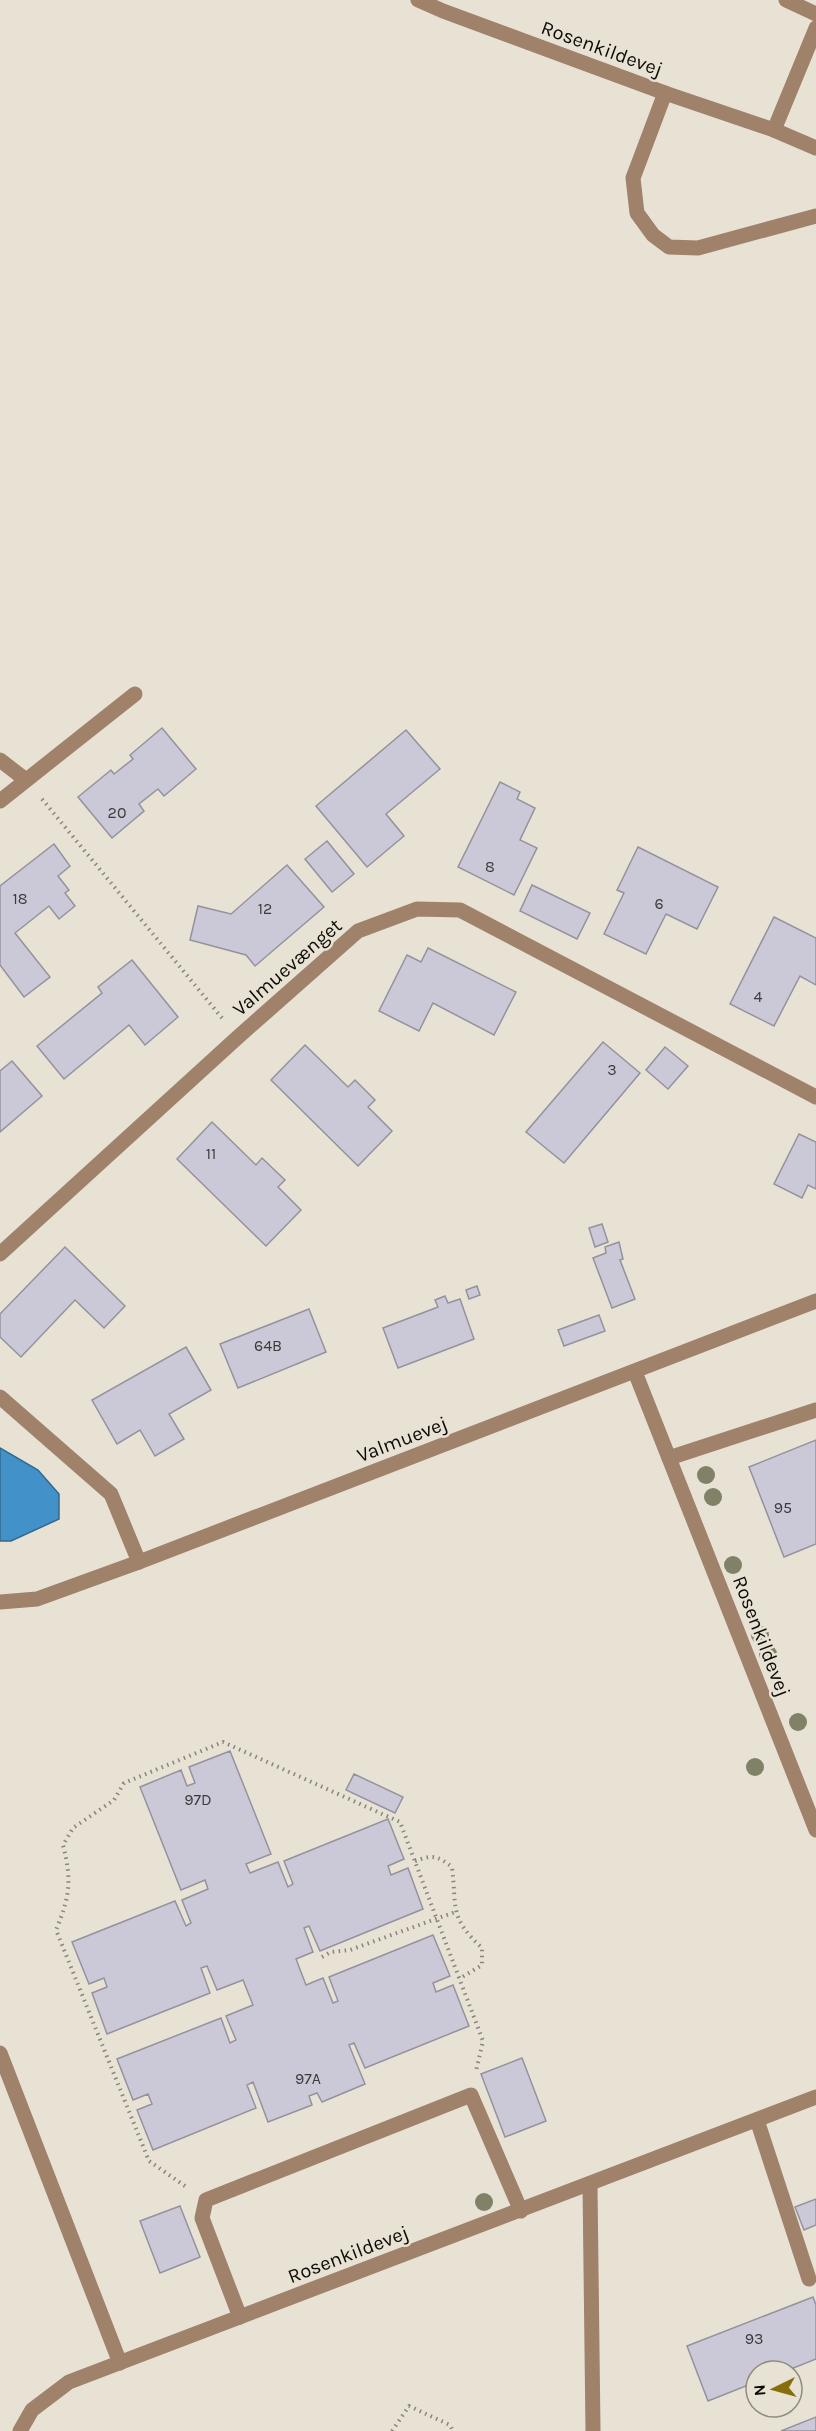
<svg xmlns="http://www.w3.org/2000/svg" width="816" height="2431" viewBox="0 0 816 2431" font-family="Karla,sans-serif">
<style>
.water{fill:#4291c8;stroke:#32698e;stroke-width:1.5}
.building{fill:#cbc9d7;stroke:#94929f;stroke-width:1.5}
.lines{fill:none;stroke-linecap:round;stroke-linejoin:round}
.path{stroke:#89857b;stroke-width:4;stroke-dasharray:1.5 4.5;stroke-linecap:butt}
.lane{stroke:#a08169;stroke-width:15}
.street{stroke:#a08169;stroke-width:15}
.tree{fill:#808166}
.labels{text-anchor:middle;stroke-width:5;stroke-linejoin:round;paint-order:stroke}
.number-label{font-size:16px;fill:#3c3a3b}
.street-label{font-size:20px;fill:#0d0b07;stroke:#e8e2d4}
</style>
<rect width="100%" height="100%" fill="#e8e2d4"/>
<path class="water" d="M0,1448L38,1470L59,1494V1519L11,1541H0Z"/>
<g class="building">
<path d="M162,728L196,769L164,796L158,789L139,804L144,811L112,838L78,797L111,770L114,774L133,759L130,755Z"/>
<path d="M406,730L440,769L386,814L404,836L367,867L316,806Z"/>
<path d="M500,782L520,792L517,799L535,808L520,840L537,848L514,895L458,867Z"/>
<path d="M327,841L354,874L332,892L305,859Z"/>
<path d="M54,844L70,866L58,876L69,890L65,893L75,906L59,919L49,906L15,933L50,977L24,997L0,965V886Z"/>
<path d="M638,847L718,887L697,929L666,914L646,954L604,934L624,893L617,890Z"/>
<path d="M287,865L324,907L255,966L246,955L190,940L198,906L231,914Z"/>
<path d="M532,885L590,913L577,939L520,911Z"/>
<path d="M774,917L816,938V985L800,976L774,1026L730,1004Z"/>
<path d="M428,948L516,992L494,1035L433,1003L419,1031L379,1011L407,955L421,962Z"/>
<path d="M132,960L178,1017L145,1045L129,1025L64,1079L37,1046L102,993L98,987Z"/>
<path d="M603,1042L640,1073L564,1163L526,1132Z"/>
<path d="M305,1045L348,1087L355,1080L375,1100L368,1107L392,1131L358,1166L271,1080Z"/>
<path d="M665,1047L688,1066L668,1089L646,1070Z"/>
<path d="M12,1061L42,1096L0,1132V1071Z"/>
<path d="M212,1122L256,1165L262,1158L285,1180L278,1187L301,1210L266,1246L177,1159Z"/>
<path d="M799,1134L816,1142V1189L808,1185L802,1198L774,1184Z"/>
<path d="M602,1224L608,1242L595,1247L589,1228Z"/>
<path d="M619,1242L623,1259L620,1260L635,1299L612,1308L593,1258L606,1253L605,1247Z"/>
<path d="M65,1247L125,1306L104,1328L75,1300L21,1357L0,1337V1314Z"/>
<path d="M477,1286L480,1295L469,1299L466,1290Z"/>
<path d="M445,1296L448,1303L460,1299L474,1339L398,1368L383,1328L438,1307L435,1300Z"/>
<path d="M309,1309L326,1352L238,1388L220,1344Z"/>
<path d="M599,1315L605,1331L564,1346L558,1330Z"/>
<path d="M186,1347L211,1390L169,1414L184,1439L155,1456L140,1430L117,1444L92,1400Z"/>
<path d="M816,1440V1544L784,1557L749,1467Z"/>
<path d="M230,1751L271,1854L246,1864L250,1873L278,1862L288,1887L293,1884L284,1861L388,1819L404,1859L388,1866L391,1875L408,1868L423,1909L320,1951L309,1926L304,1928L313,1952L296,1959L306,1985L323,1978L333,2003L338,2001L329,1977L433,1935L450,1976L433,1983L436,1992L453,1985L469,2026L365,2068L354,2043L349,2045L365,2084L322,2102L317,2093L309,2096L312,2105L268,2122L253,2082L247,2085L256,2108L153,2150L137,2110L152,2104L148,2094L133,2100L117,2059L221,2018L230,2043L236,2040L226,2016L253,2005L243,1980L217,1990L207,1966L201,1968L210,1993L107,2034L92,1993L107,1987L104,1978L89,1984L72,1942L175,1901L186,1926L191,1923L182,1900L208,1889L205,1880L181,1890L140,1787L181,1770L187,1786L195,1783L189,1767Z"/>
<path d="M354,1774L403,1797L395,1813L346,1790Z"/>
<path d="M522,2058L546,2121L505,2137L481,2074Z"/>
<path d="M816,2199V2225L804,2230L795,2207Z"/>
<path d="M180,2206L200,2257L160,2273L140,2221Z"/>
<path d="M813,2297L816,2305V2359L786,2371H756V2382L708,2401L687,2346Z"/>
<path d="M816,2417V2431H781Z"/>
</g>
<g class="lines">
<g class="path">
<path d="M42,799L222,1018"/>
<path d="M415,1861C432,1855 437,1855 452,1867C457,1909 449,1917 482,1948V1965L459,1979"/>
<path d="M322,1957L331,1952L350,1950L455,1912"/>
<path d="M185,2186L149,2161L56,1930C70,1896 72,1881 63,1845L73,1828L114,1800L124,1783L223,1742L400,1822L483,2041L476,2071"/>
<path d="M392,2431L409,2406L450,2425L453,2431"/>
</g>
<g class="lane">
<path d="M786,0L816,14"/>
<path d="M665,93L633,178L637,213L653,235L669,247L698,248L816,216"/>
<path d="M0,760L26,780"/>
<path d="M757,2120L809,2279"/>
<path d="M240,2317L202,2218L206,2200L471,2095L521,2211"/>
</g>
<g class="street">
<path d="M418,0L443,11L665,93L774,130L816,148"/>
<path d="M774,130L816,28"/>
<path d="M0,801L135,694"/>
<path d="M0,1254L238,1037L358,931L417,909L460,910L816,1097"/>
<path d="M635,1372L816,1830"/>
<path d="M0,1397L111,1494L139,1562"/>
<path d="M669,1458L816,1410"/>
<path d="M0,1602L37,1599L139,1562L816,1301"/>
<path d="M0,2053L120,2363"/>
<path d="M590,2185L593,2431"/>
<path d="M20,2431L32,2410L69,2382L816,2097"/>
</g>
</g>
<g class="tree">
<circle cx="706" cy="1475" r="9"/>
<circle cx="713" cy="1497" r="9"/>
<circle cx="733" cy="1565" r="9"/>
<circle cx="760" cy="1635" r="9"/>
<circle cx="768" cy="1654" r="9"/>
<circle cx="798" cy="1722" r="9"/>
<circle cx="755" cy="1767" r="9"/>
<circle cx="484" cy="2202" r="9"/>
</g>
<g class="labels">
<g class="number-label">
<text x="117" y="818">20</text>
<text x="490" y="872">8</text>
<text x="20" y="904">18</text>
<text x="659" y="909">6</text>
<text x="265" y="914">12</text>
<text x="758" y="1002">4</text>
<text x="612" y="1075">3</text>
<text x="211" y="1159">11</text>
<text x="268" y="1351">64B</text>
<text x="783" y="1513">95</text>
<text x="198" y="1805">97D</text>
<text x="308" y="2084">97A</text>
<text x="754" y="2344">93</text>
</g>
<g class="street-label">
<text transform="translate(602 48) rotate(20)" y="7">Rosenkildevej</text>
<text transform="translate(287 967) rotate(-41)" y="7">Valmuevænget</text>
<text transform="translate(402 1439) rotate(-21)" y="7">Valmuevej</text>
<text transform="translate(762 1636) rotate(69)" y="7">Rosenkildevej</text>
<text transform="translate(348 2254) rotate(-21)" y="7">Rosenkildevej</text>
</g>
</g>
<g transform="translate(774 2389) rotate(265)"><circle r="28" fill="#e8e2d4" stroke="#908c82" stroke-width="1.5"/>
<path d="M0-4.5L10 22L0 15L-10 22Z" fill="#886d0c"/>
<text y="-9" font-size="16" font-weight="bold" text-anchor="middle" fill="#0d0b07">N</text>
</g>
</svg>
